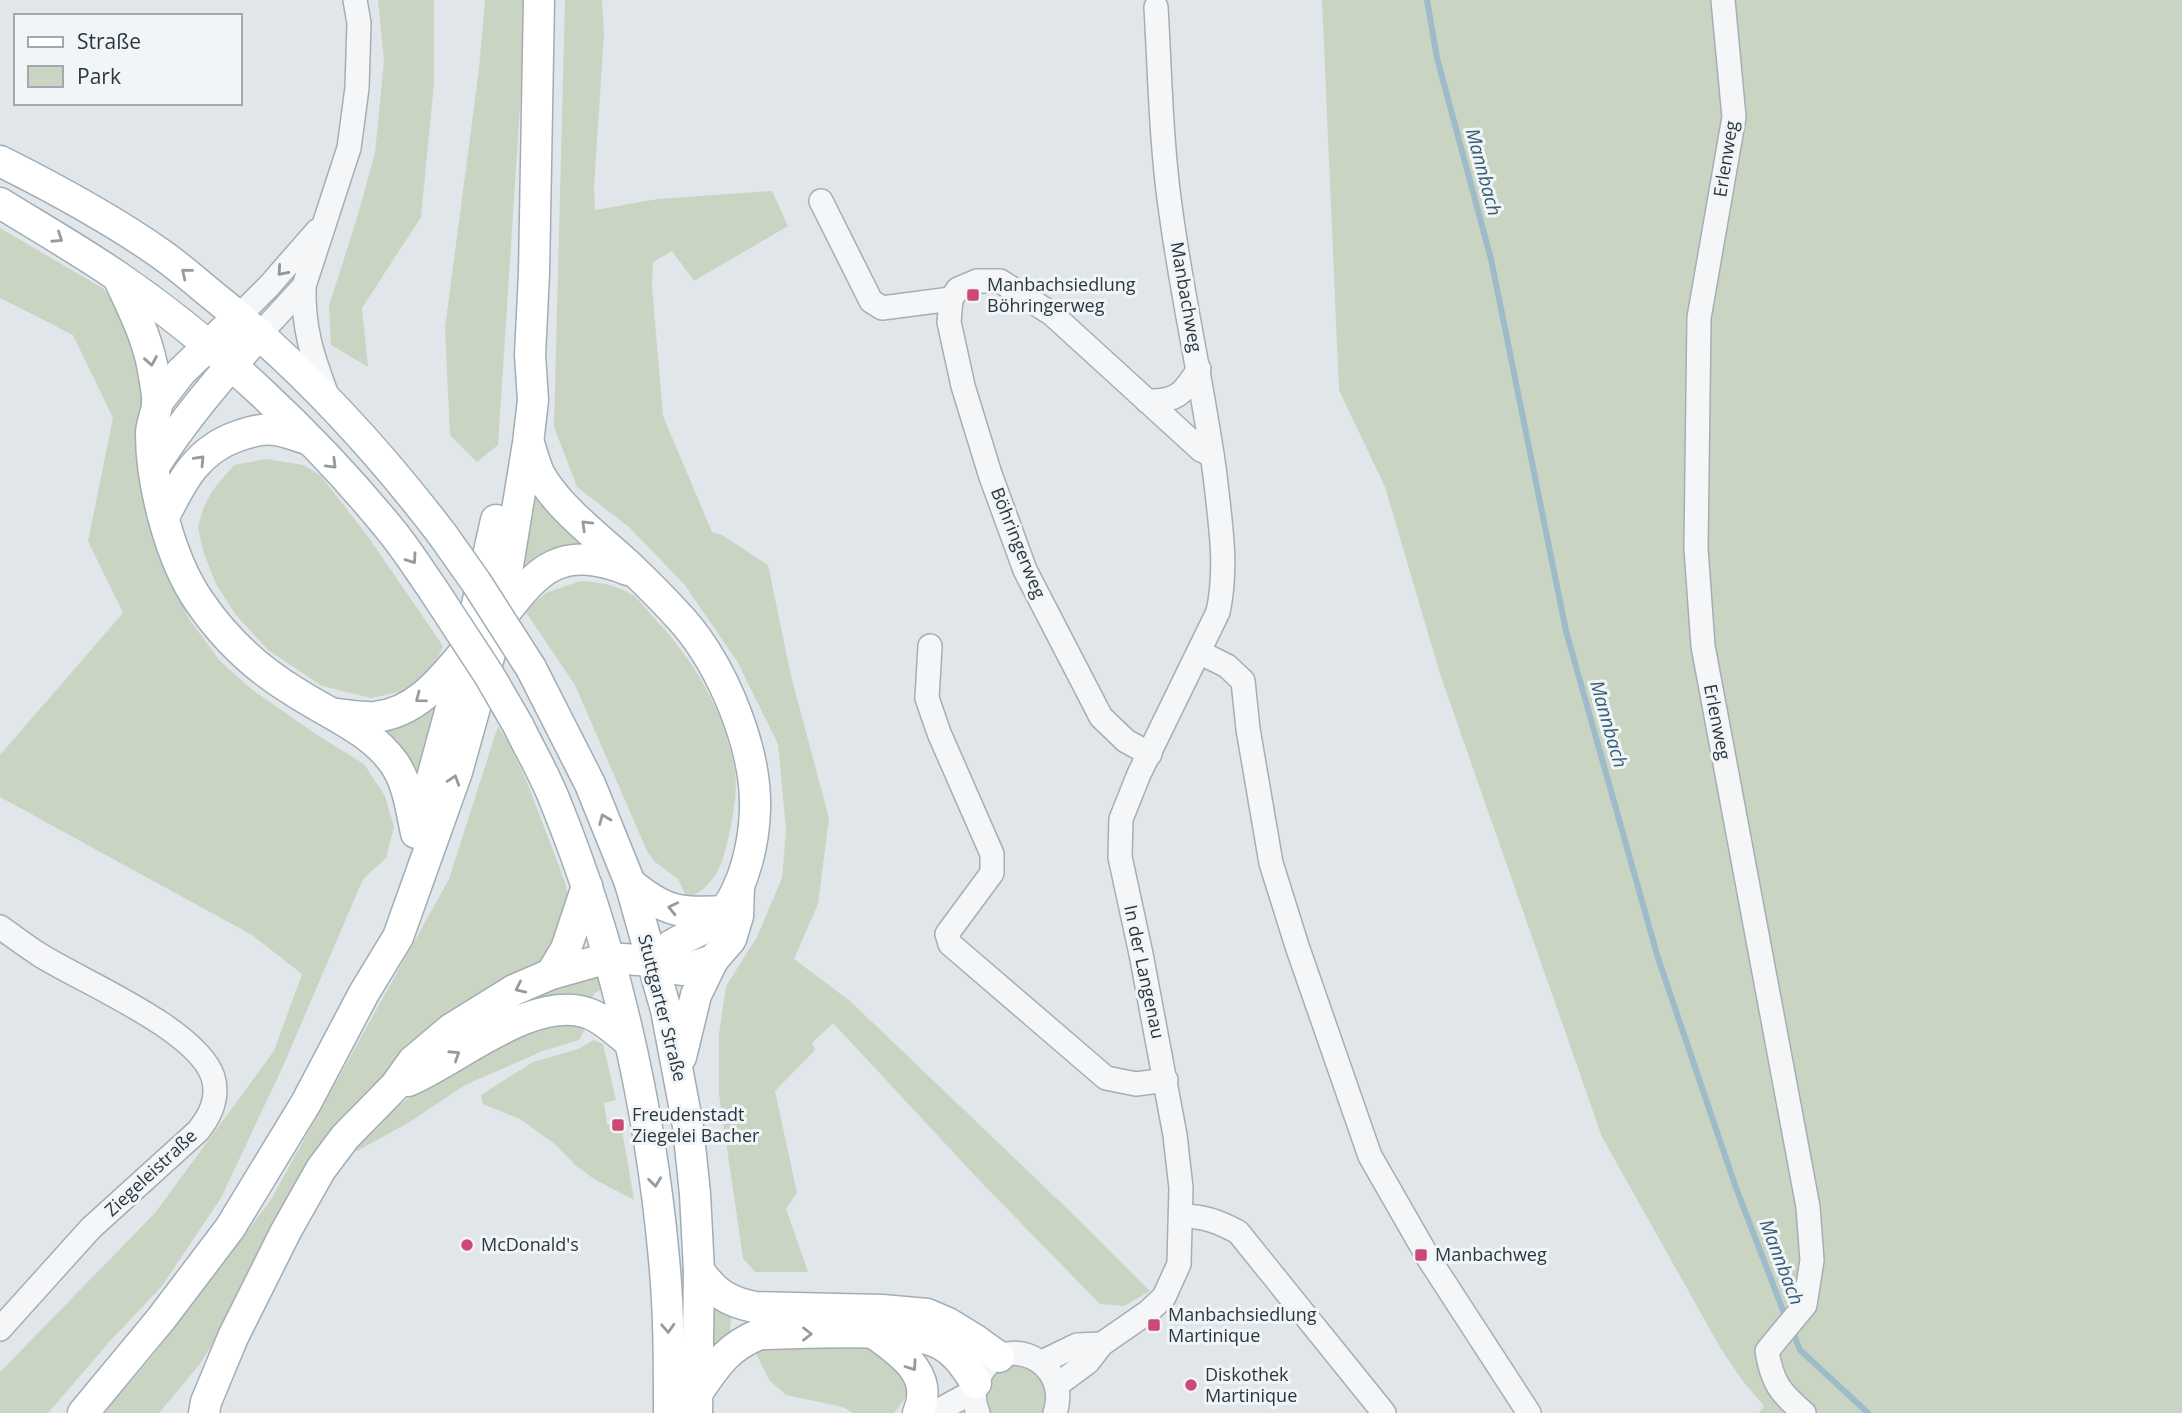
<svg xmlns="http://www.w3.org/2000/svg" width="2182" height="1413" viewBox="0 0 2182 1413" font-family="'Open Sans',sans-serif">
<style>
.green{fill:#cad4c3}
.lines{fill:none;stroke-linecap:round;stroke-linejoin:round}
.stream{stroke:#9dbbc9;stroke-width:6}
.minor-casing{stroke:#a6aeb4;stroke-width:26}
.major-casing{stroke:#a1adb5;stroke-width:33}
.minor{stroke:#f4f6f8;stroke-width:23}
.major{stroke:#fff;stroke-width:30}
.major-bridge-casing{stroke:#a1adb5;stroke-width:33;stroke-linecap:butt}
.major-bridge{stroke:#fff;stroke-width:30}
.oneway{stroke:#949ba0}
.oneway2{stroke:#8f969c}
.poi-dot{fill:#cc4976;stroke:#f1f5f7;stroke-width:2.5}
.labels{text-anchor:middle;stroke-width:6;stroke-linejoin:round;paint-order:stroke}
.street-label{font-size:18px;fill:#2a3741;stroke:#f1f5f7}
.poi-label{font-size:18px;fill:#2a3741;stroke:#f1f5f7;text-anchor:start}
.water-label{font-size:19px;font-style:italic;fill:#345e75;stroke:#f1f5f7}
</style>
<rect width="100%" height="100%" fill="#e1e6ea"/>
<g class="green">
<path d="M378,0H434V83L421,217L362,308L368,367L331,345L329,306L357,218L375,153L384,61Z"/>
<path d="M485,0H527L498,445L477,462L450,435L445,328L479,69Z"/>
<path d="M565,0H602L604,35L594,186L595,210L658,199L772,191L788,226L694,281L672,251L653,262L652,287L663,416L712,532L722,535L768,565L791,676L829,818L818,904L794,959L850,1001L1077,1218L1150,1291L1124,1306L1100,1304L980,1181L833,1023L812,1043L815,1050L775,1091L797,1193L786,1209L808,1272H755L743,1258L719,1094V1034L726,986L757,937L782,878L786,830L778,744L737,661L684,584L629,527L577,487L554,427Z"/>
<path d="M1322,0H2182V1413H1759L1764,1406L1742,1380L1721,1349L1602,1137L1440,674L1385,487L1339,390Z"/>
<path d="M0,228L104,289L130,329L142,377V428L165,561L189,619L220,661L250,688L314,733L364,764L385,796L394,827L386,858L363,879L284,1064L221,1198L162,1286L110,1341L48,1413H0V1372L155,1213L274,1051L302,974L252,935L0,797V755L123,613L88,541L113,418L73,335L0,298Z"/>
<path d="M267,459L303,465L321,476L369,538L443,646L431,674L414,689L371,698L322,686L268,650L236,615L216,584L203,551L198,527L203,509L212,491L234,465Z"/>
<path d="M535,492L595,547L521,572Z"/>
<path d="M580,581C599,582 613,584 631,594C639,599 646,609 653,617C694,660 725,712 735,771C738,791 733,816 729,835C723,863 716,887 687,898L678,879L654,861L647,851L575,685L525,611L546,593Z"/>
<path d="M443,697L420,784L378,728Z"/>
<path d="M498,726L510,745L527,782L565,882L570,909L559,953L447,1021L252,1280L200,1364L159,1413H104L156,1352L270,1201L449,879Z"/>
<path d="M597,968L602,990L596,992L589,1001L458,1032Z"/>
<path d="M543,1019L583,1023L584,1031L579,1040L543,1051L465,1085L408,1123L357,1151L352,1147C404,1091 477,1057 543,1019Z"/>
<path d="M594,1040L603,1044L616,1100L604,1103L607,1124H621L634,1200L594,1179L575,1165L556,1145L520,1119L483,1104L481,1095L533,1062L578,1049Z"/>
<path d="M712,1306L731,1315L730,1339L712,1358Z"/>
<path d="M809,1341L883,1351L907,1382L906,1397L894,1413H853L843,1407L786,1395L770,1381L752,1346Z"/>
<path d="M1012,1365C1033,1365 1039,1374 1047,1391L1042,1413H991C978,1392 991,1371 1012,1365Z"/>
</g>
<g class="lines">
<g class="stream">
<path d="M1427,0L1437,58L1491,259L1566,631L1658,958L1735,1185L1787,1321"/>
<path d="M1792,1330L1800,1350L1868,1413"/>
</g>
<g class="minor-casing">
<g id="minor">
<path d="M1723,0L1734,117L1699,318L1696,548L1703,646L1808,1207L1812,1260L1805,1305L1767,1351C1772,1382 1780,1393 1804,1413"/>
<path d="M821,201L871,301L882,308L951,299"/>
<path d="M304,286C303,329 312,355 327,395"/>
<path d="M239,316L269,286L317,231"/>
<path d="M260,334L304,286L349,148L357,88L359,23L355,0"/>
<path d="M1147,401C1178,402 1183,393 1199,369"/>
<path d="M930,646L927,698L939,733L992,854V873L947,934L950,944L1106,1078L1136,1084L1166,1080"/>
<path d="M1199,652L1227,666L1243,681L1248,729L1271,863L1297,946L1370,1156L1429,1259L1529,1413"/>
<path d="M1150,754L1126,741L1101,717L1025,570L990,474L963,386L949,322L951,299L958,289L977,281H1000L1052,314L1201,450L1212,455"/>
<path d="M0,927C13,936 26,946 40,955C83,982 197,1029 213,1077C219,1098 211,1115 198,1131L91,1228L0,1329"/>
<path d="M1182,1216C1204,1216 1219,1222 1238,1232L1384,1413"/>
<path d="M1042,1362L1077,1345L1102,1344"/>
<path d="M1057,1385L1088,1362L1102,1344L1148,1312L1164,1297L1179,1264L1181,1188L1175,1135L1141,954L1120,857L1121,819L1139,774L1218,612C1228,566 1220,522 1215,475C1203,387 1183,301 1171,213C1161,145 1160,76 1156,7"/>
<path d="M934,1413L974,1391"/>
<path d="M978,1413C973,1401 973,1388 979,1377C1003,1329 1072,1361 1055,1413"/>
</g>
</g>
<g class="major-casing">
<g id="major">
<path d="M0,161C56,189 110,218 161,254C178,266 194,280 211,294C299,364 374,445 442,534"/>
<path d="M0,203C39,227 79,250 117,276C214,342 315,437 389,528C405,547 418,568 432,588"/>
<path d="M118,277C133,310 149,340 154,376C155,384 158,394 157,403C157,413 151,423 151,434C151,484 170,559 199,601C224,638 257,669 295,692C327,713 371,730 394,763C408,783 411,810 416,833"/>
<path d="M157,403L181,372L239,316"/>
<path d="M529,443C532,453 535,464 539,473C557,507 599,538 627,564C646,582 665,601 683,621C723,667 757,749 755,810C754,842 745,884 725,910C706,935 672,937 653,961"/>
<path d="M155,465C185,418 221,375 260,334"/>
<path d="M164,517C182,481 197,450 238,436C249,432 263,428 275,430C286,431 296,436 307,439"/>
<path d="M501,618C540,566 562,545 628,570"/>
<path d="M531,668L590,784L630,883L666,1010L688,1126L695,1194L699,1271L697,1413"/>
<path d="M336,714C348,715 362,718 375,717C414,713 439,683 462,655"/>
<path d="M518,725C530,750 545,775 555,801C614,946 650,1104 664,1259C669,1310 669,1362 669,1413"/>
<path d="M423,811L467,649L496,520"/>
<path d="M630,883C665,912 680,914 725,911"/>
<path d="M551,974L566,949L587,886"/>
<path d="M681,1057L696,995L713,960"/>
<path d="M408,1081C458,1060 535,992 590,1014C605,1020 618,1033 629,1042"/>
<path d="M699,1271C716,1293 726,1301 754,1307L882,1310L927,1314L948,1323L974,1339L999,1357"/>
<path d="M875,1334C901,1353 935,1375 918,1413"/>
<path d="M698,1392C717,1364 729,1346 760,1334C801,1334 908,1326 940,1344C957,1353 965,1367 976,1383"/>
<path d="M83,1413L161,1319L230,1228L306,1103L364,993L398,937L457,772L499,621L528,443L533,400L530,355L534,273L539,0"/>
<path d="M204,1413L206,1402L233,1337L286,1231L321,1169L345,1137L395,1086L413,1061L451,1029L514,990L551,974L608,958L653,961L667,968L682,970L713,960L731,939L738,916L739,885"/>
</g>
</g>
<use href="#minor" class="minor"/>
<use href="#major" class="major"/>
<g class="major-bridge-casing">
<g id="major-bridge">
<path d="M442,534L476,582L531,668"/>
<path d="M432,588L489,675L518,725"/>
</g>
</g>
<use href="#major-bridge" class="major-bridge"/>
</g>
<defs><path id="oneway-chevron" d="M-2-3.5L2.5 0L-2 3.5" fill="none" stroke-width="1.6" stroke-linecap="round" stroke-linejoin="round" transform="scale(1.75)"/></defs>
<g class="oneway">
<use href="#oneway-chevron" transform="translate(58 238) rotate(33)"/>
<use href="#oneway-chevron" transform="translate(186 273) rotate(-141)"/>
<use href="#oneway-chevron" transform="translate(151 361) rotate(80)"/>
<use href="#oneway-chevron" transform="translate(200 460) rotate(-46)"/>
<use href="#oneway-chevron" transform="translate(332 464) rotate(45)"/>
<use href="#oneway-chevron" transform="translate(586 525) rotate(-136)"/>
<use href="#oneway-chevron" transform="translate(412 559) rotate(55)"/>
<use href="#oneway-chevron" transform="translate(420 698) rotate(143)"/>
<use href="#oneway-chevron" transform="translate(454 780) rotate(-72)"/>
<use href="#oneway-chevron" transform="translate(604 819) rotate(-112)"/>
<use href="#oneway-chevron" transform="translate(673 908) rotate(-167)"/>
<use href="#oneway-chevron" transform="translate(520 988) rotate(155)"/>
<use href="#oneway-chevron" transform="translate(455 1055) rotate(-33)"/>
<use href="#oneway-chevron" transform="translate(655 1182) rotate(83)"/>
<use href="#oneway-chevron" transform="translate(668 1328) rotate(87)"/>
<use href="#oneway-chevron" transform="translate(807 1334)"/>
<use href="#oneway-chevron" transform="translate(912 1366) rotate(56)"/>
</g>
<use class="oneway2" href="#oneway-chevron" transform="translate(282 271) rotate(131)"/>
<g class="poi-dot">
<rect x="966" y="288" width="14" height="14" rx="3.5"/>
<rect x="611" y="1118" width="14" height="14" rx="3.5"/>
<circle cx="467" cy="1245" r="7"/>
<rect x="1414" y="1248" width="14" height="14" rx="3.5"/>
<rect x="1147" y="1318" width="14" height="14" rx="3.5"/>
<circle cx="1191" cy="1385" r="7"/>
</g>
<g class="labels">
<g class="street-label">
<text transform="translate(1726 159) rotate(-81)" y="6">Erlenweg</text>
<text transform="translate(1186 297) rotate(80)" y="6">Manbachweg</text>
<text transform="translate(1018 543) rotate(68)" y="6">Böhringerweg</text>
<text transform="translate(1717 722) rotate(79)" y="6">Erlenweg</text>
<text transform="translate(1144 972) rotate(78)" y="6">In der Langenau</text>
<text transform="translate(662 1008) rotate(76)" y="6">Stuttgarter Straße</text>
<text transform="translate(151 1173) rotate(-43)" y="6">Ziegeleistraße</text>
</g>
<g class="poi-label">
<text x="987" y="291">Manbachsiedlung<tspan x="987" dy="21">Böhringerweg</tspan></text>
<text x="632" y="1121">Freudenstadt<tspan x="632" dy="21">Ziegelei Bacher</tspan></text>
<text x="481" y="1251">McDonald's</text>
<text x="1435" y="1261">Manbachweg</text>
<text x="1168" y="1321">Manbachsiedlung<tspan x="1168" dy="21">Martinique</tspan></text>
<text x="1205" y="1381">Diskothek<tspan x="1205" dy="21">Martinique</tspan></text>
</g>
<g class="water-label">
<text transform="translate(1484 172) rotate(75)" y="7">Mannbach</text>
<text transform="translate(1609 724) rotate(74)" y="7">Mannbach</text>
<text transform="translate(1782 1262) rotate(69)" y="7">Mannbach</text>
</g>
</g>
<rect x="14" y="14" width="228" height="91" fill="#f1f5f7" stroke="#a1a9ae" stroke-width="2"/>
<rect x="28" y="37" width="35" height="10" fill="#ffffff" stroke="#a1a9ae" stroke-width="2"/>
<text x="77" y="49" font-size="21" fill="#2a3741">Straße</text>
<rect x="28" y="66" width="35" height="21" fill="#cad4c3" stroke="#a1a9ae" stroke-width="2"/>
<text x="77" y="84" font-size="21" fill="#2a3741">Park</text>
</svg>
